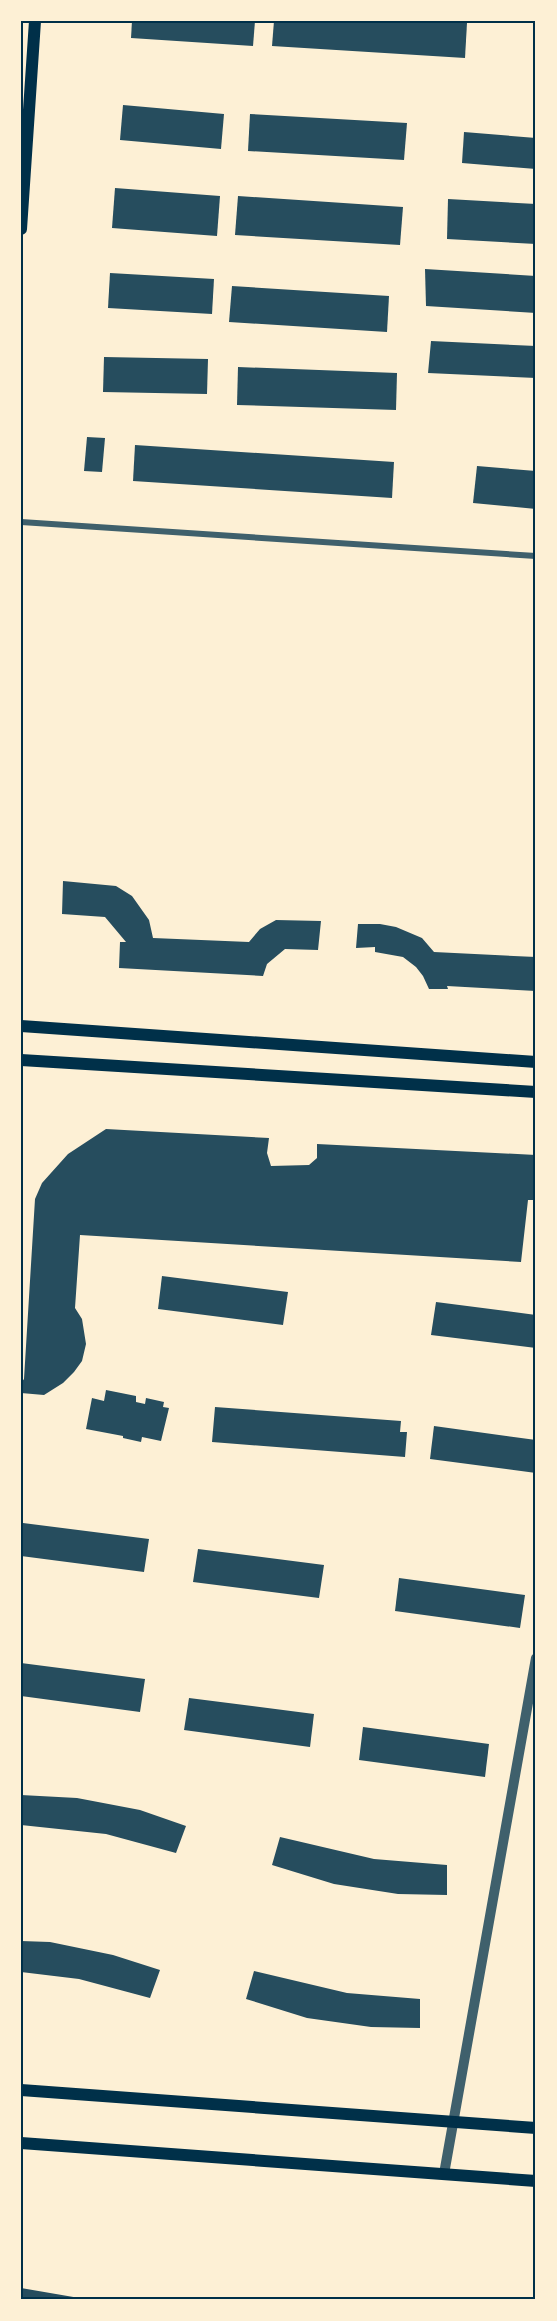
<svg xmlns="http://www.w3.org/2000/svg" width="557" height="2321" viewBox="0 0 557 2321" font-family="'Golos Text',sans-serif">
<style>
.building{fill:#264d5e}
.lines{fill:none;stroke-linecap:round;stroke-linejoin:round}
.minor{stroke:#3f606c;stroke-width:6}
.tertiary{stroke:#3f606c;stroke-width:10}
.secondary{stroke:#003049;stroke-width:12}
.neatline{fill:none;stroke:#003049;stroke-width:2}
</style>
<rect width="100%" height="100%" fill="#fdf0d5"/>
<g class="building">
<path d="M132,21H255L253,46L131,38Z"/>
<path d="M274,21H428L467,23L465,58L272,46Z"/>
<path d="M123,105L224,114L221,149L120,140Z"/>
<path d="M250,114L407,123L404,160L248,151Z"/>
<path d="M464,132L536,138V169L462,163Z"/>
<path d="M115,188L220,196L217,236L112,228Z"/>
<path d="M238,196L403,207L400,245L235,235Z"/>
<path d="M448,199L536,204V244L447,239Z"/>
<path d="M425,269L536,276V313L426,306Z"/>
<path d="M110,273L214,279L212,314L108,308Z"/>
<path d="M232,286L389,296L387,332L229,322Z"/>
<path d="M431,341L536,346V378L428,373Z"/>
<path d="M104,357L208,359L207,394L103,392Z"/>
<path d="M238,367L397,373L396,410L237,405Z"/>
<path d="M87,437L105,438L102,472L84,471Z"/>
<path d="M135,445L394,462L392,498L133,481Z"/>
<path d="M477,466L536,471V509L473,503Z"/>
<path d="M63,881L116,886L132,896L149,920L153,938L249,942L260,929L276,920L321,921L318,950L285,949L267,964L263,976L119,968L120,942H126L105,917L62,914Z"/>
<path d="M358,924H380L396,927L422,938L434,952L536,957V991L447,986L448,989H429L423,976L416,967L403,957L375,952V947L356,948Z"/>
<path d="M106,1129L269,1138L267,1153L271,1166L309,1165L317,1158V1144L536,1155V1200H528L521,1262L80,1235L75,1308L82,1319L86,1344L82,1361L74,1372L63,1383L44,1395L21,1393V1383L24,1379L35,1199L42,1183L68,1154Z"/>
<path d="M162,1276L288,1292L283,1325L158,1309Z"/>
<path d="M436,1302L536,1315V1348L431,1335Z"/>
<path d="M106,1390L136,1396V1402L145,1404L146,1398L164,1402L163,1407L169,1408L161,1441L142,1437L141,1442L123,1438V1436L86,1429L92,1398L104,1401Z"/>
<path d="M215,1407L401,1421L400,1432H407L405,1457L212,1442Z"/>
<path d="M434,1426L536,1440V1473L430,1459Z"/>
<path d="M23,1523L149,1539L144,1572L21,1556Z"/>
<path d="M198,1549L324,1565L319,1598L193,1582Z"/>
<path d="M399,1578L525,1595L520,1628L395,1611Z"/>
<path d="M21,1663L145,1679L140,1712L21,1696Z"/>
<path d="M189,1698L314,1714L310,1747L184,1730Z"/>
<path d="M363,1727L489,1744L485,1777L359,1760Z"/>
<path d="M21,1795L77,1798L140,1810L186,1826L176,1853L106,1834L21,1825Z"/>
<path d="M280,1837L374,1859L447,1865V1895L398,1894L334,1884L272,1865Z"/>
<path d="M21,1941L50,1942L113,1955L160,1970L150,1998L79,1979L21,1972Z"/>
<path d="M254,1971L347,1993L420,1999V2028L371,2027L307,2018L246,1999Z"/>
<path d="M21,2288L85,2299V2300H21Z"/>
</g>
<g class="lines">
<path class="minor" d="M21,522L536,556"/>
<path class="tertiary" d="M444,2174L536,1658"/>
<g class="secondary">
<path d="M21,229L35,21"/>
<path d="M21,1026L536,1062"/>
<path d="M21,1060L536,1092"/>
<path d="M21,2090L536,2128"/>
<path d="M21,2143L536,2181"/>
</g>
</g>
<rect width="557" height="2321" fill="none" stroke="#fdf0d5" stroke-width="45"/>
<rect x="22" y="22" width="512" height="2276" class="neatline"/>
</svg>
